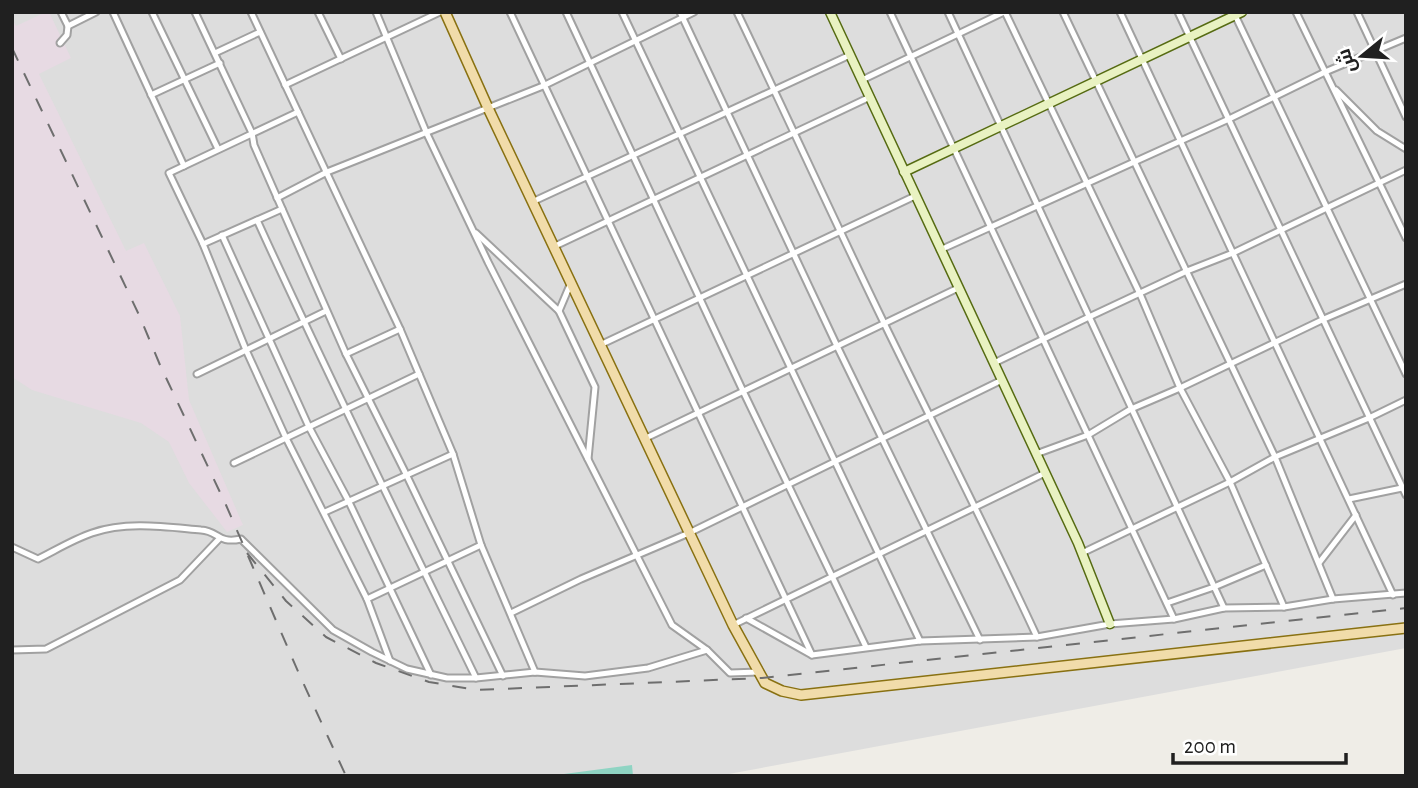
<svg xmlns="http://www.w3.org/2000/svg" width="1418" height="788" viewBox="0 0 1418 788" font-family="'Alegreya Sans',Cairo,sans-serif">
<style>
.residential{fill:#ddd}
.industrial{fill:#e7dae3}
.pitch{fill:#8fd4c3}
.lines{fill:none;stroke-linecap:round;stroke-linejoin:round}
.street-casing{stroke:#a1a1a1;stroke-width:9}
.secondary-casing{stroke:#566b12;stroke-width:11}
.primary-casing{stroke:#897112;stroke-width:12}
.street{stroke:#fff;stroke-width:5}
.secondary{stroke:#e9f2c2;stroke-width:8}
.primary{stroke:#f1dcaa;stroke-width:9}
.rail{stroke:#6e6e6e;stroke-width:2;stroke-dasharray:14 14;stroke-linecap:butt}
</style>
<rect width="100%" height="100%" fill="#efede7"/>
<path class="residential" d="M12,12H1406V648L718,776H12Z"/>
<path class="industrial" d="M46,12H49L71,58L39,74L126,251L144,243L180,316L189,400L243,525L227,532L189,483L169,442L141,423L32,390L12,377V19L16,26Z"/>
<path class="pitch" d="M632,765L633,776H549Z"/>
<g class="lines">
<g class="street-casing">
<g id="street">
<path d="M61,12L68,26"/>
<path d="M113,12L184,166"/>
<path d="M152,12L218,149"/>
<path d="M195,12L252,133L254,145L346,354L406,474L503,676"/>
<path d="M251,12L400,329L453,454L481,545L535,672"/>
<path d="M318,12L341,59"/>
<path d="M376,12L427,134L488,262L672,625L707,650L730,673L759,672"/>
<path d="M510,12L812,655"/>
<path d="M566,12L743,391L866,647"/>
<path d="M622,12L920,641"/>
<path d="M680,12L837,346L980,640"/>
<path d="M737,12C787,116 834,220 884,323C935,428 988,531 1037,637"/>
<path d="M890,12L1174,619"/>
<path d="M948,12L1224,608"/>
<path d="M1005,12L1140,294L1180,388L1230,482L1284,607"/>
<path d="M1063,12L1275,457L1333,599"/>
<path d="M1120,12L1393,595"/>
<path d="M1178,12L1406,495"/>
<path d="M1296,12L1406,238"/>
<path d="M1357,12L1406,117"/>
<path d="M1234,13L1406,374"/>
<path d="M60,43L67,35L68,26L96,12"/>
<path d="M215,53L260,32"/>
<path d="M862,80L1004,12"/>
<path d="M285,85L440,12"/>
<path d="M1336,90L1377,131L1406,149"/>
<path d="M151,95L220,63"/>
<path d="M298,112L169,173L203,244L246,350L286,438L367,599L390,661"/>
<path d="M277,198L327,172L543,86L694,12"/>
<path d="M532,202L850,55"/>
<path d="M257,220C327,374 402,526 476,678"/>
<path d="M476,233L559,311L595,387L588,459"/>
<path d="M222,235L309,427L348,500L431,675"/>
<path d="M203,244L282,209"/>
<path d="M553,247L870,97"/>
<path d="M940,250L1229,119L1325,72L1406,38"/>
<path d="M559,311L570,285"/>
<path d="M600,345L915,196"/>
<path d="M346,354L400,329"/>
<path d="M994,363L1089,317L1187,271L1233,253L1406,170"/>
<path d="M197,374L326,311"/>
<path d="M644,439L958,288"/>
<path d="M1036,454L1088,435L1131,409L1180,388L1324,319L1406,284"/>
<path d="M234,463L419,374"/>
<path d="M1349,499L1402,488"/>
<path d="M325,512L453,454"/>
<path d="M12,547L38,559C56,550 74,539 92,533C127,521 166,527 201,530C219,531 217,544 241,539L333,630L372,652L407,669L447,678H476L535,672L585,676L648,668L707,650"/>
<path d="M1082,553L1230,482L1275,457L1369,418L1406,400"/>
<path d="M1319,563L1356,515"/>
<path d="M367,599L481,545"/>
<path d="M1167,603L1214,587L1266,565"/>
<path d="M511,613L581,579L689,533L1002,380"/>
<path d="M746,618L812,655L920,641L1037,637L1110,624L1174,619L1224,608L1284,607L1333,599L1406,593"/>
<path d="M733,625L1045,473"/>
<path d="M12,650L46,649L180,580L219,539"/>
</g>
</g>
<g class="secondary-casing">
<g id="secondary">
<path d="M830,12L1078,543L1110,624"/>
<path d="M904,172L1242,12"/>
</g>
</g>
<g class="primary-casing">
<path id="primary" d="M445,12L488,108L733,625L765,683L782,691L801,695L1406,628"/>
</g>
<use href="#street" class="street"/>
<use href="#secondary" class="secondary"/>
<use href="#primary" class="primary"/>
<g class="rail">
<path d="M12,48L140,317L160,365L226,505L300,676L346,776"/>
<path d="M247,553L286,601L326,637L376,663L429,682L477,690L762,678L1406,608"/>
</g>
</g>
<rect width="1418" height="788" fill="none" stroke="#202020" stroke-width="28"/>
<g transform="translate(1362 56) rotate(252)" stroke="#ffffff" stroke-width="5" paint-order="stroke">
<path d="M0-5L12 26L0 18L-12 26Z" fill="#202020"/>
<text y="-10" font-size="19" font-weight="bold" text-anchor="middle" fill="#202020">ش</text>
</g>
<path d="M1173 753v10h173v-10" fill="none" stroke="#202020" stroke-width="3.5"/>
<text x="1184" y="753" font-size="21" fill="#202020" stroke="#ffffff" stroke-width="5" paint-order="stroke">200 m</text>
</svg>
